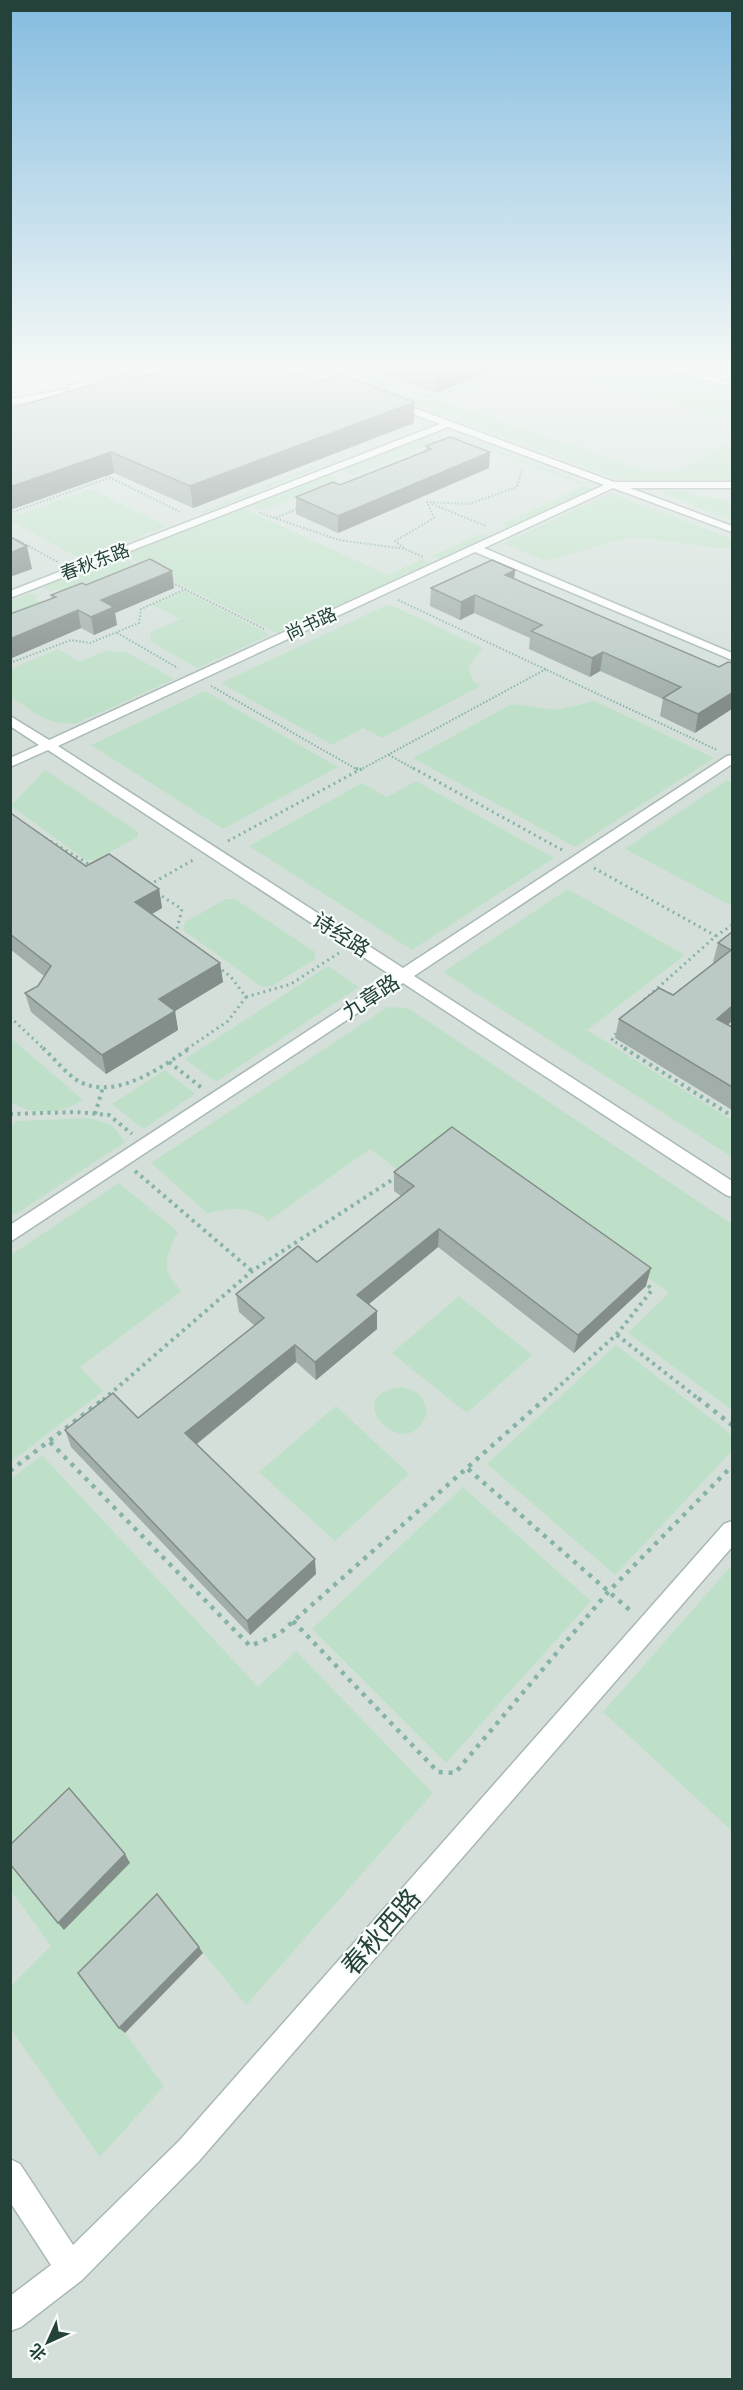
<svg xmlns="http://www.w3.org/2000/svg" width="743" height="2390" viewBox="0 0 743 2390" font-family="'Varela Round','Noto Sans SC',sans-serif">
<style>
.built{fill:#d4dfda}
.green{fill:#bfe0c8}
.lines{fill:none;stroke-linecap:round;stroke-linejoin:round}
.minor-casing{stroke:#a8b8b2;stroke-width:3}
.path-far3{stroke:#86b3a5;stroke-width:2;stroke-dasharray:1.5 2;stroke-linecap:butt}
.path-far2{stroke:#86b3a5;stroke-width:3;stroke-dasharray:2 4;stroke-linecap:butt}
.path-far1{stroke:#86b3a5;stroke-width:4;stroke-dasharray:3 4.5;stroke-linecap:butt}
.path{stroke:#86b3a5;stroke-width:4.5;stroke-dasharray:4 6;stroke-linecap:butt}
.minor{fill:#fff;fill-rule:evenodd}
.wall{fill:#a1aea9}
.shaded-wall{fill:#838d89}
.building{fill:#bbcac4;stroke:#838d89;stroke-width:1.5}
.labels{text-anchor:middle;stroke-width:4.5;stroke-linejoin:round;paint-order:stroke}
.far-street-label{font-size:18px;fill:#24423a;stroke:#f7fbf9}
.street-label{font-size:21px;fill:#24423a;stroke:#f7fbf9}
.near-street-label{font-size:26px;fill:#24423a;stroke:#f7fbf9}
</style>
<rect width="100%" height="100%" fill="#e6efeb"/>
<path class="built" d="M247,368H662L732,388V2379L11,2380V411Z"/>
<g class="green">
<path d="M559,368H662L732,388V420Z"/>
<path d="M390,389L424,401L438,400L647,471H678L732,442V480L617,479L380,392Z"/>
<path d="M456,435L587,483L583,485L452,436Z"/>
<path d="M424,438L436,442L353,475L341,470Z"/>
<path d="M313,467L317,468L204,513L200,512Z"/>
<path d="M328,475L341,480L263,511L250,505Z"/>
<path d="M584,486L593,489L509,528L501,524Z"/>
<path d="M90,489L167,526L81,559L11,521V517Z"/>
<path d="M667,491H684L703,498L706,496L732,503V521L662,493Z"/>
<path d="M611,493L732,539V545L726,548H714L639,537L624,539L545,561L503,543Z"/>
<path d="M242,508L388,575L422,559L431,563L277,633L124,555Z"/>
<path d="M482,533L490,537L439,560L431,556Z"/>
<path d="M120,556L145,569L73,599L56,589L50,592L42,587Z"/>
<path d="M186,591L270,635L197,668L150,641L151,632L180,619L153,605Z"/>
<path d="M31,593L39,597L34,599L51,609L11,625V601Z"/>
<path d="M389,604L483,648L468,667L474,682L480,686L382,738L363,728L332,745L221,683Z"/>
<path d="M58,649L79,662L105,651L126,652L174,679L77,723C48,727 34,711 11,697V669Z"/>
<path d="M205,691L338,767L223,829L91,745Z"/>
<path d="M595,701L714,758L575,847L413,758L512,704L557,710Z"/>
<path d="M45,770L138,832V837L95,860H86L11,806Z"/>
<path d="M727,780L732,783V906L625,849Z"/>
<path d="M416,781L554,858L412,950L249,846L362,783L387,797Z"/>
<path d="M568,889L685,955L587,1030L732,1120V1157L443,972Z"/>
<path d="M226,899H235L315,952V959L272,986L262,987L183,930L185,922Z"/>
<path d="M328,966L359,987L216,1082L185,1059Z"/>
<path d="M388,1007L408,1008L732,1224V1410L628,1333L669,1293L452,1137L398,1170L370,1149L268,1221C250,1205 230,1208 207,1213L151,1163Z"/>
<path d="M10,1038H11L83,1100C60,1114 36,1116 12,1103Z"/>
<path d="M165,1070L195,1094L143,1129L112,1104Z"/>
<path d="M88,1118L112,1125L125,1142L16,1214L11,1213V1127L16,1121Z"/>
<path d="M119,1183L178,1232C166,1256 159,1270 182,1291L80,1367L103,1391L11,1462V1255Z"/>
<path d="M459,1296L532,1355L467,1413L392,1353Z"/>
<path d="M616,1345L732,1435V1451L615,1575L487,1464Z"/>
<path d="M400,1387C416,1389 424,1396 427,1412C409,1470 336,1395 400,1387Z"/>
<path d="M336,1406L409,1474L335,1541L259,1472Z"/>
<path d="M42,1455L258,1687L296,1651L433,1793L246,2005L161,1901L125,2033L164,2086L100,2157L11,2029V1986L51,1946L11,1891V1479Z"/>
<path d="M463,1487L591,1601L446,1763L312,1629Z"/>
<path d="M732,1565V1831L603,1712Z"/>
</g>
<g class="lines">
<g class="minor-casing">
<g id="minor">
<path d="M159,368H177L72,389L68,386Z"/>
<path d="M293,368H305L353,387L346,389Z"/>
<path d="M666,368H680L732,383V387Z"/>
<path d="M85,386L88,387V391L10,405V399Z"/>
<path d="M392,400L614,482H732V488H630L732,526V532L613,488L484,548L732,653V660L475,552L58,746L403,968L727,756L732,755V764L414,976L732,1181V1197L726,1195L403,983L10,1242V1225L392,976L48,750L10,767V758L39,745L10,726V716L49,740L604,485L448,427L10,598V591L440,424L389,405V401Z"/>
<path d="M732,1521V1547L199,2161L82,2280L21,2327L10,2331V2296L51,2265L10,2202V2159L20,2164L73,2245L179,2141L724,1524Z"/>
</g>
</g>
<g class="path-far3">
<path d="M352,368L354,372L398,388"/>
<path d="M372,389L387,384"/>
<path d="M414,393L430,397L437,396L516,368"/>
<path d="M103,474L180,512"/>
<path d="M432,504L486,526"/>
<path d="M10,513L109,478"/>
<path d="M260,513L339,540L405,549L423,557"/>
<path d="M276,518L299,508"/>
<path d="M10,536L58,562"/>
<path d="M404,548L395,541L434,518L427,502L469,504L517,487L522,469"/>
<path d="M169,581L264,629"/>
<path d="M398,600L717,750"/>
<path d="M117,633L178,668"/>
<path d="M10,663L71,640L90,643L139,623L141,609L186,589"/>
<path d="M211,686L358,770"/>
<path d="M389,755L416,770"/>
<path d="M360,770L546,669"/>
</g>
<g class="path-far2">
<path d="M356,768L359,770"/>
<path d="M413,768L564,851"/>
<path d="M45,838L89,864H93"/>
<path d="M228,841L363,768"/>
<path d="M594,868L716,936"/>
<path d="M149,885L195,859"/>
<path d="M157,893L182,909L176,933"/>
<path d="M246,997L291,984L339,953"/>
<path d="M644,1000L716,936L732,925"/>
<path d="M10,1017L44,1049"/>
<path d="M619,1028L612,1040L627,1049"/>
<path d="M187,1049L228,1021L246,997L231,977L217,966"/>
</g>
<g class="path-far1">
<path d="M43,1048C54,1058 67,1075 80,1082C117,1100 160,1068 190,1048"/>
<path d="M624,1048L732,1116"/>
<path d="M169,1062L202,1088"/>
<path d="M10,1114L76,1112L109,1115L132,1134"/>
<path d="M95,1114L103,1087"/>
<path d="M135,1171L252,1271"/>
<path d="M617,1335L700,1400"/>
<path d="M103,1400L252,1271L398,1176"/>
<path d="M544,1400L617,1334L652,1290L643,1279"/>
</g>
<g class="path">
<path d="M698,1398L732,1425"/>
<path d="M50,1442L250,1646L279,1634L546,1398"/>
<path d="M468,1469L632,1612"/>
<path d="M10,1471L105,1398"/>
<path d="M293,1621L438,1772L455,1773L608,1592L732,1466"/>
</g>
<use href="#minor" class="minor"/>
</g>
<g class="wall">
<path d="M365,368H501L435,393Z"/>
<path d="M134,379L414,423L193,508L114,473L10,510Z"/>
<path d="M426,446L489,468L338,533L296,514V497L340,485L426,451Z"/>
<path d="M515,570L514,578L719,667L695,733L660,716L663,699L600,671L590,677L529,649L530,638L474,613L460,620L430,606L431,588Z"/>
<path d="M86,585L174,588L115,613L117,625L94,635L81,628L12,658L10,657V614L52,599L51,595Z"/>
<path d="M10,815L86,866L159,889L162,908L152,914L220,963L223,982L175,1011L178,1030L106,1074L31,1012L25,993L38,986L44,976L10,949Z"/>
<path d="M732,932V1021L728,1025L732,1027V1110L615,1038L619,1019L673,995L714,963L713,962L718,943Z"/>
<path d="M394,1172L646,1286L574,1353L438,1247L369,1304L377,1311V1329L316,1380L296,1362L197,1444L316,1574L250,1635L71,1447L65,1430L138,1418L255,1326L239,1312L236,1294L317,1262L401,1196L394,1191Z"/>
</g>
<g class="shaded-wall">
<path d="M447,368H501L435,393L436,372Z"/>
<path d="M415,402L414,423L193,508L190,486Z"/>
<path d="M111,452L114,473L10,510V487Z"/>
<path d="M490,452L489,468L338,533V516Z"/>
<path d="M27,546L32,569L10,577V553Z"/>
<path d="M515,570L513,587L505,575Z"/>
<path d="M172,571L174,588L115,613L117,625L94,635L91,617L101,600Z"/>
<path d="M475,595L474,613L460,620L461,602Z"/>
<path d="M78,610L81,628L12,658L10,652V639Z"/>
<path d="M603,652L600,671L590,677L592,658Z"/>
<path d="M732,693V709L695,733L698,714Z"/>
<path d="M159,889L162,908L138,922L135,902Z"/>
<path d="M220,963L223,982L175,1011L178,1030L106,1074L102,1055L159,999Z"/>
<path d="M732,1006V1021L712,1038L717,1019Z"/>
<path d="M439,1229L438,1247L358,1313L357,1295Z"/>
<path d="M651,1268L646,1286L574,1353L578,1335Z"/>
<path d="M377,1311V1329L316,1380L315,1362Z"/>
<path d="M295,1345L296,1362L189,1450L185,1433Z"/>
<path d="M315,1559L316,1574L250,1635L247,1621Z"/>
<path d="M125,1854L130,1863L64,1930L58,1923Z"/>
<path d="M199,1947L203,1953L125,2033L119,2028Z"/>
</g>
<g class="building">
<path d="M170,368H278L317,382L340,374L415,402L190,486L111,452L10,487V409L123,375L134,379Z"/>
<path d="M424,368H447L436,372Z"/>
<path d="M450,437L490,452L338,516L296,497L333,482L340,485L431,449L426,446Z"/>
<path d="M10,537L27,546L10,553Z"/>
<path d="M150,559L172,571L101,600L114,607L91,617L78,610L10,639V614L56,597L51,595L82,583L86,585Z"/>
<path d="M492,560L515,570L505,575L719,667L728,662L732,663V693L698,714L663,698L681,687L603,652L592,658L531,631L542,625L475,595L461,602L431,588Z"/>
<path d="M12,814L86,866L109,854L159,889L135,902L220,963L159,999L175,1011L102,1055L25,993L38,986L51,966L10,934V815Z"/>
<path d="M732,932V1006L717,1019L732,1027V1087L619,1019L659,988L673,995L731,950L718,943Z"/>
<path d="M452,1127L651,1268L578,1335L439,1229L357,1295L377,1311L315,1362L295,1345L185,1433L315,1559L247,1621L65,1430L113,1393L138,1418L264,1318L236,1294L298,1246L317,1262L414,1186L394,1172Z"/>
<path d="M69,1788L125,1854L58,1923L10,1864V1845Z"/>
<path d="M157,1894L199,1947L119,2028L78,1973Z"/>
</g>
<linearGradient id="sky" x2="0" y2="1"><stop stop-color="#84bce0"/><stop offset="0.52" stop-color="#f4f8f6"/><stop offset="1" stop-color="#f4f8f6" stop-opacity="0"/></linearGradient>
<rect width="743" height="703" fill="url(#sky)"/>
<g class="labels">
<g class="far-street-label">
<text transform="translate(95 562) rotate(-21)" y="6">春秋东路</text>
<text transform="translate(311 624) rotate(-25)" y="6">尚书路</text>
</g>
<g class="street-label">
<text transform="translate(341 935) rotate(33)" y="7">诗经路</text>
<text transform="translate(371 997) rotate(-33)" y="7">九章路</text>
</g>
<g class="near-street-label">
<text transform="translate(381 1932) rotate(-49)" y="9">春秋西路</text>
</g>
</g>
<rect width="743" height="2390" fill="none" stroke="#24423a" stroke-width="24"/>
<g transform="translate(48 2342) rotate(225)" stroke="#f7fbf9" stroke-width="4.5" paint-order="stroke">
<path d="M0-4.5L10 22L0 15L-10 22Z" fill="#24423a"/>
<text y="-9" font-size="16" font-weight="bold" text-anchor="middle" fill="#24423a">北</text>
</g>
</svg>
